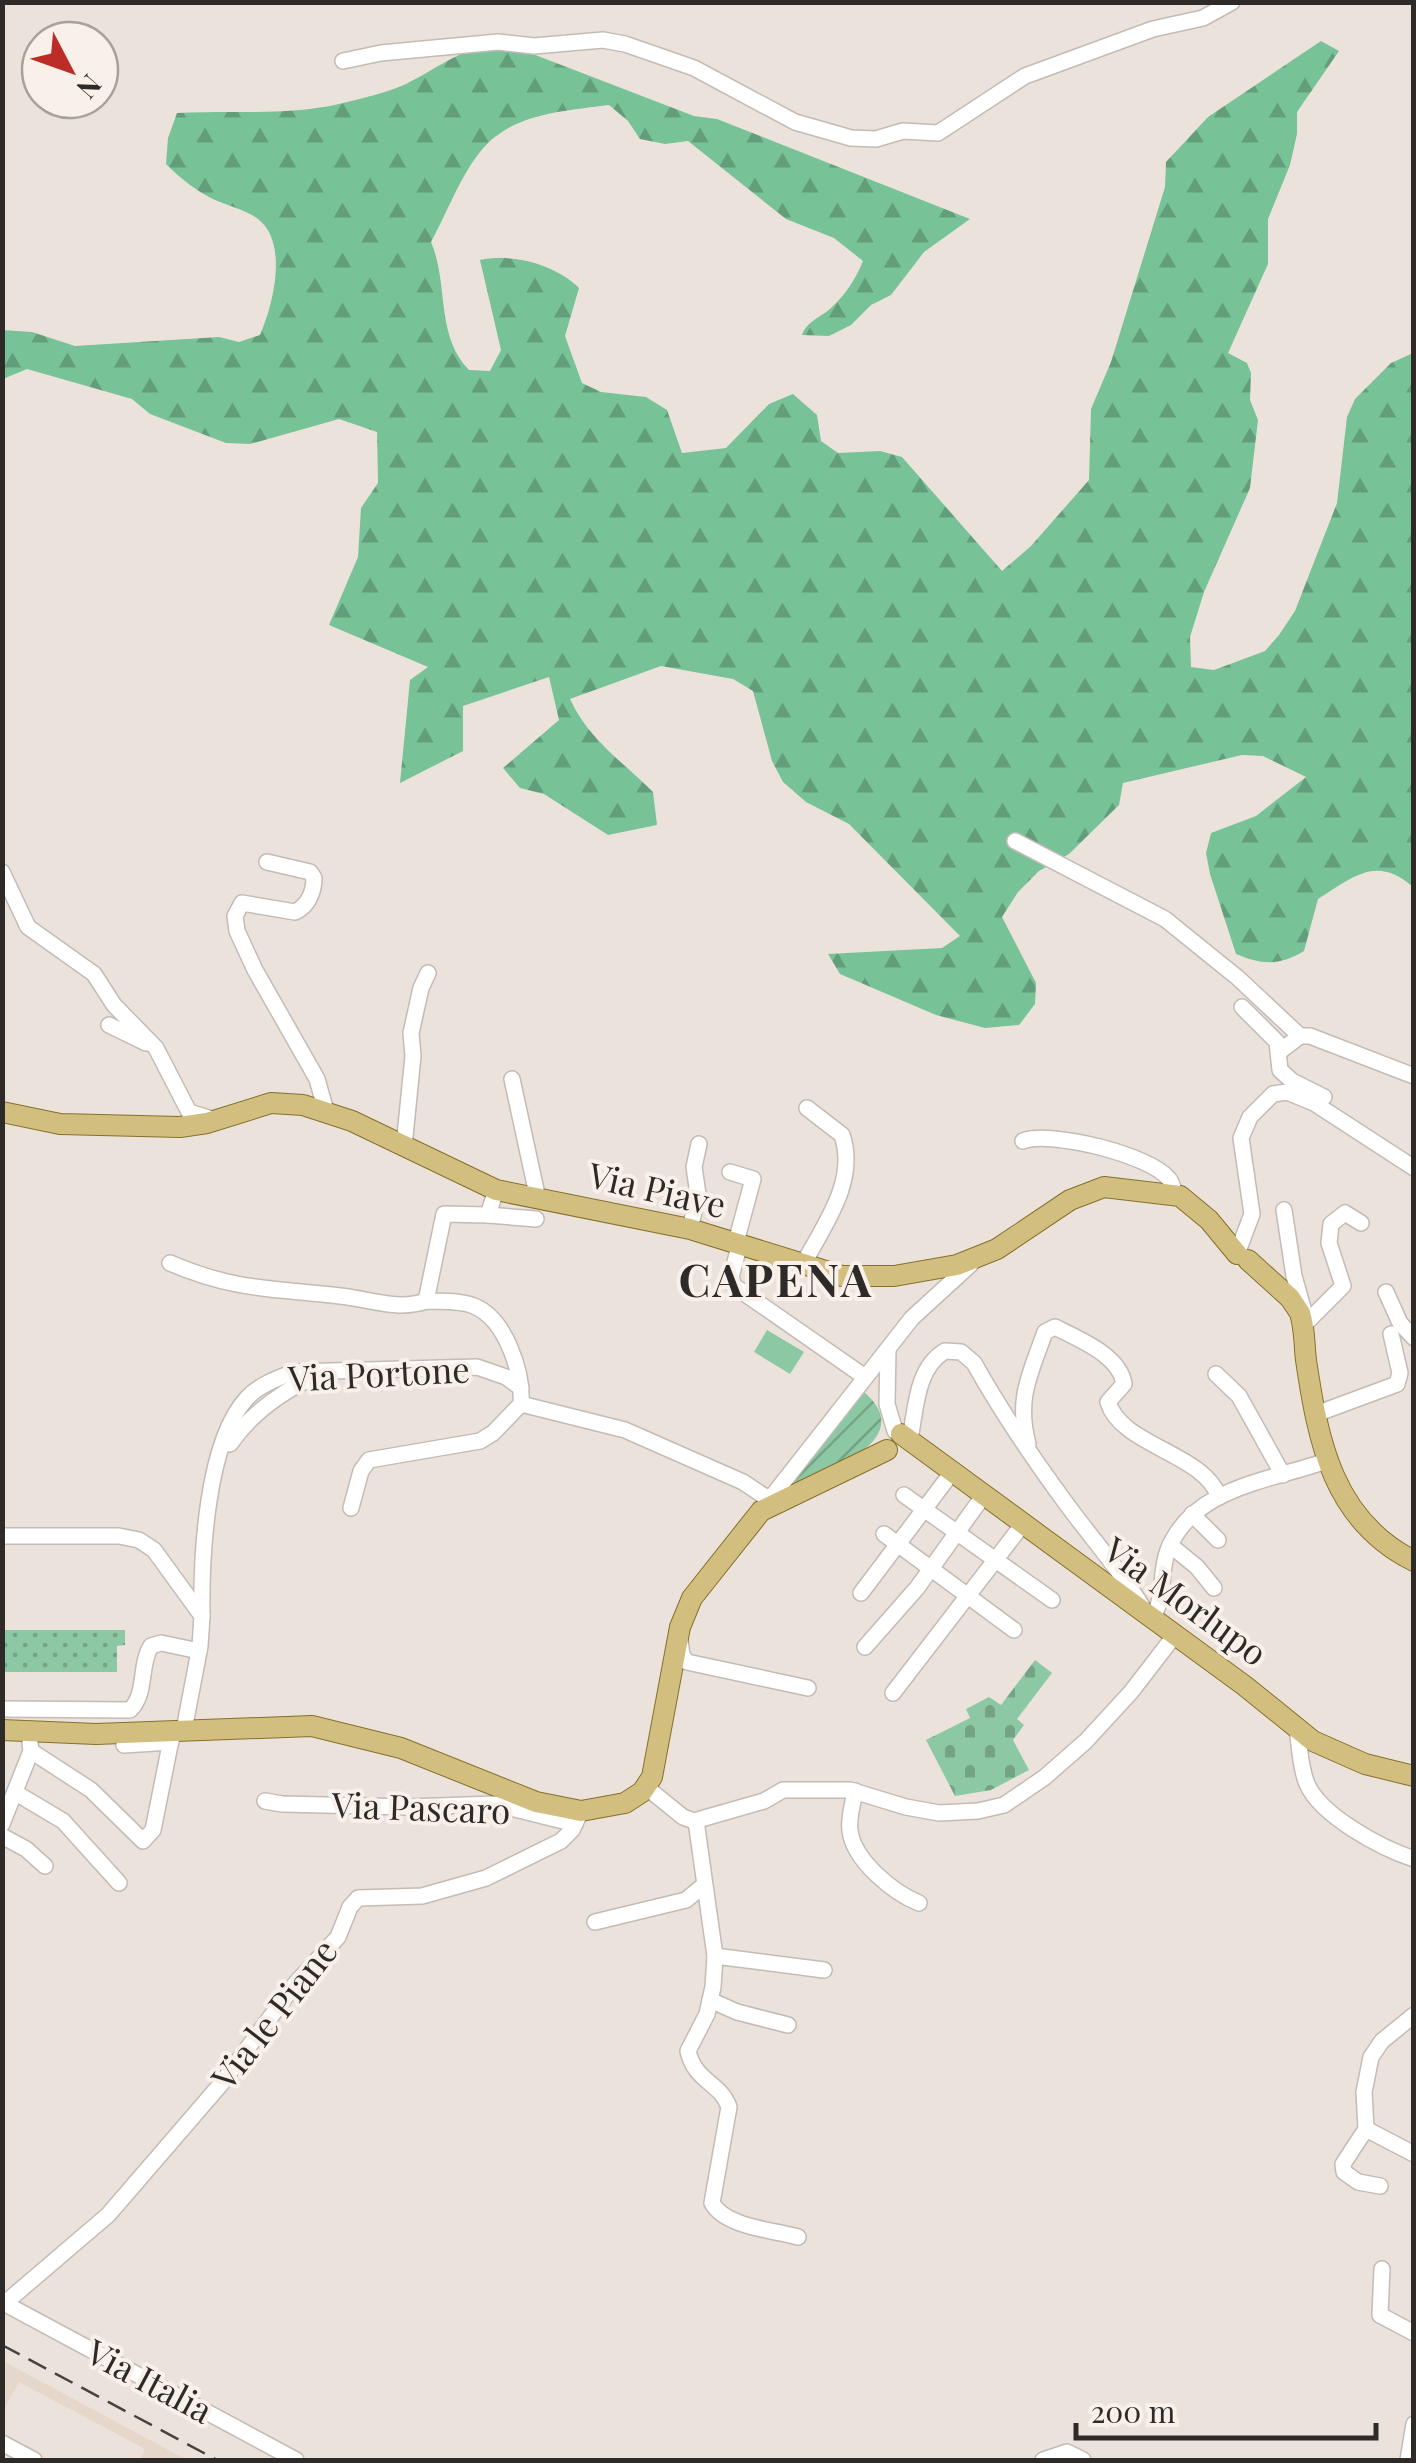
<svg xmlns="http://www.w3.org/2000/svg" width="1416" height="2463" viewBox="0 0 1416 2463" font-family="'Playfair Display',serif">
<style>
.built{fill:#e5d7ca}
.grass{fill:url(#grass-dots)}
.forest{fill:url(#forest-firs)}
.cemetery{fill:url(#cemetery-stones)}
.garden{fill:url(#garden-furrows)}
.pitch{fill:#8dc8a4}
.lines{fill:none;stroke-linecap:round;stroke-linejoin:round}
.minor-casing{stroke:#c3bbb4;stroke-width:18}
.major-casing{stroke:#85702a;stroke-width:22}
.minor{stroke:#fff;stroke-width:15}
.major{stroke:#d2bf80;stroke-width:20}
.rail{stroke:#464240;stroke-width:2.5;stroke-dasharray:20 10;stroke-linecap:butt}
.labels{text-anchor:middle;stroke-width:8;stroke-linejoin:round;paint-order:stroke}
.street-label{font-size:35px;fill:#2d2a28;stroke:#f8f0e9}
.district-label{font-size:45px;font-weight:bold;letter-spacing:2.5px;fill:#2d2a28;stroke:#f8f0e9}
</style>
<defs>
<pattern id="grass-dots" width="8" height="8" patternUnits="userSpaceOnUse" patternTransform="scale(2.5)"><rect width="8" height="8" fill="#8dc8a4"/><path d="M2 2h.1M6 6h.1" fill="none" stroke="#74a386" stroke-width="1.8" stroke-linecap="round"/></pattern>
<pattern id="forest-firs" width="22" height="20" patternUnits="userSpaceOnUse" patternTransform="scale(2.5)"><rect width="22" height="20" fill="#78c297"/><path d="M5 1l3.5 6h-7zM16 11l3.5 6h-7z" fill="#639e7b"/></pattern>
<pattern id="cemetery-stones" width="16" height="16" patternUnits="userSpaceOnUse" patternTransform="scale(2.5)"><rect width="16" height="16" fill="#8dc8a4"/><path d="M2 7V4a2 2 0 0 1 4 0v3zM10 15v-3a2 2 0 0 1 4 0v3z" fill="#74a386"/></pattern>
<pattern id="garden-furrows" width="10" height="10" patternUnits="userSpaceOnUse" patternTransform="scale(2.5)"><rect width="10" height="10" fill="#8dc8a4"/><path d="M-1 1l2-2M0 10L10 0M9 11l2-2" fill="none" stroke="#74a386"/></pattern>
</defs>
<rect width="100%" height="100%" fill="#ebe3db"/>
<path class="built" d="M3,2361L176,2454L189,2460H140L145,2449L19,2382L3,2411Z"/>
<path class="grass" d="M3,1630H125V1645L117,1646V1672H3Z"/>
<path class="forest" d="M1321,41L1339,51L1297,112V134L1290,165L1268,219V264L1228,353L1247,363L1251,373L1250,400L1258,420L1250,488L1204,592L1190,637L1191,667L1214,670L1265,651L1279,635L1295,611L1337,503L1347,417L1355,399L1391,363L1413,353V887C1377,855 1354,876 1318,899L1304,951C1279,966 1262,965 1236,954L1210,874L1206,853L1211,833L1256,816L1306,777L1263,756L1242,755L1123,783L1119,805L1069,854L1039,871L1018,892L1002,917L1036,983L1035,1004L1019,1025L985,1028L936,1015L840,974L828,954L942,948L960,936L849,824L806,802L783,782L772,761L753,691L733,679L661,666L570,699C588,739 623,762 653,792L657,825L608,835L544,794L520,788L503,768L559,720L549,677L463,706V751L400,783L410,680L428,667L329,625L358,557L361,508L378,483L377,432L339,419L250,444L226,443L150,414L132,399L27,369L3,379L2,330L32,332L75,346L219,337L239,342L260,335C273,305 289,243 258,219C246,210 229,206 215,200C196,191 181,179 166,164L168,138L177,113C230,110 287,116 339,104C360,99 386,93 406,84C442,66 461,47 504,43L694,116L717,119L970,219L924,252L891,295L871,305L851,325L829,336L802,335C807,321 820,318 831,308C846,294 855,280 863,261L834,238L786,219L688,141L665,144L640,139L628,121L609,105C565,111 510,113 480,152C460,177 447,213 431,242C449,284 435,335 469,370L490,371L501,350L480,260C513,253 556,265 579,288L565,336L582,383L601,392L646,397L667,410L682,453L726,448L769,404L793,394L817,415L821,441L838,453L880,451L902,457L1002,571L1031,546L1089,480L1091,409L1111,362L1165,187L1166,162L1208,117Z"/>
<path class="cemetery" d="M1035,1660L1052,1673L1017,1719L1024,1725L1013,1740L1029,1770L991,1790L955,1796L926,1740L970,1718L966,1709L989,1697L1001,1705Z"/>
<path class="garden" d="M862,1390C922,1440 827,1470 791,1488L788,1482Z"/>
<path class="pitch" d="M767,1330L804,1352L790,1374L754,1352Z"/>
<g class="lines">
<g class="minor-casing">
<g id="minor">
<path d="M343,61L381,53L498,42L534,46L603,40L625,44L694,68L795,122L851,138L876,139L903,131L938,133L1025,76L1153,29L1203,18L1232,2"/>
<path d="M1015,841L1165,919L1238,978L1300,1036"/>
<path d="M267,862L310,872L314,878C314,892 308,906 295,912L242,903L235,916L237,931L255,970L317,1079L326,1111"/>
<path d="M2,872L28,927L94,974L114,1005L156,1048L189,1112L212,1119"/>
<path d="M1242,1007L1277,1042L1280,1070L1292,1081L1324,1097"/>
<path d="M109,1025L146,1043"/>
<path d="M1279,1052L1300,1036H1310L1414,1076"/>
<path d="M512,1079L538,1199"/>
<path d="M1023,1141C1049,1130 1151,1155 1169,1179C1173,1184 1173,1188 1174,1194"/>
<path d="M404,1146L413,1056L411,1033L421,988L428,973"/>
<path d="M730,1172L753,1179L736,1242"/>
<path d="M1284,1210L1294,1276L1303,1308"/>
<path d="M488,1215L536,1219"/>
<path d="M690,1229L698,1194L694,1167L699,1144"/>
<path d="M740,1243L731,1277L734,1286L865,1377"/>
<path d="M1237,1254L1252,1214L1241,1138L1250,1117L1273,1094L1287,1092L1314,1103L1414,1168"/>
<path d="M170,1263C235,1291 273,1288 340,1296C369,1299 398,1311 426,1301L444,1214L488,1215L496,1190"/>
<path d="M803,1265C823,1226 858,1182 842,1135L807,1108"/>
<path d="M1386,1292L1400,1323L1414,1338"/>
<path d="M426,1301C441,1302 460,1300 474,1306C506,1319 523,1373 521,1404L625,1430L743,1482L770,1500"/>
<path d="M1307,1322L1343,1286L1329,1243L1331,1224L1345,1213L1361,1223"/>
<path d="M888,1349L887,1404L895,1431"/>
<path d="M1216,1374L1239,1396L1283,1475"/>
<path d="M1316,1414L1397,1384L1400,1373L1391,1334"/>
<path d="M910,1439C916,1409 916,1368 945,1351L961,1352L974,1363C1002,1413 1034,1460 1068,1506C1093,1540 1120,1570 1142,1606"/>
<path d="M230,1444C251,1413 283,1391 317,1375"/>
<path d="M1028,1444C1016,1399 1030,1374 1045,1332L1055,1327C1078,1339 1120,1355 1124,1384L1108,1402C1121,1446 1204,1453 1219,1497"/>
<path d="M904,1495L1052,1600"/>
<path d="M766,1504L912,1318L971,1264"/>
<path d="M351,1508L361,1471L369,1460L480,1441L493,1433L521,1404"/>
<path d="M1192,1514L1218,1540"/>
<path d="M884,1534L1014,1630"/>
<path d="M2,1536H119L139,1540L154,1550L202,1616L200,1646L184,1730"/>
<path d="M1170,1545L1197,1567L1214,1588"/>
<path d="M861,1593L953,1471"/>
<path d="M202,1616C201,1559 206,1442 247,1398C259,1385 278,1378 294,1372L477,1367L506,1377L521,1388"/>
<path d="M1152,1618C1166,1598 1159,1572 1168,1550C1193,1487 1270,1481 1326,1461"/>
<path d="M680,1641L682,1655L687,1662L808,1688"/>
<path d="M865,1647L917,1588L984,1495"/>
<path d="M893,1693L1023,1524"/>
<path d="M2,1709L130,1710C147,1694 139,1665 151,1646L161,1643L199,1651"/>
<path d="M1297,1730C1300,1747 1300,1768 1307,1784C1321,1816 1381,1848 1414,1859"/>
<path d="M124,1745L171,1742"/>
<path d="M31,1751L91,1790L143,1841L153,1830L173,1730"/>
<path d="M646,1787L683,1817L694,1821L764,1801L783,1790H850L906,1807L939,1813L978,1811L1004,1805L1045,1777L1086,1741L1131,1692L1175,1635"/>
<path d="M855,1791C853,1804 848,1818 850,1831C854,1861 894,1893 919,1903"/>
<path d="M16,1793L63,1821L119,1883"/>
<path d="M265,1801L282,1804L408,1807L495,1804L575,1824"/>
<path d="M696,1821L715,1956L824,1970"/>
<path d="M2,1824L31,1751L30,1743"/>
<path d="M2,1836L26,1849L45,1866"/>
<path d="M595,1922L686,1900L704,1885"/>
<path d="M715,1956L713,1987L707,2014L688,2051C695,2082 720,2082 729,2107L712,2203C725,2227 773,2230 798,2237"/>
<path d="M710,2000L737,2012L788,2025"/>
<path d="M1366,2129L1414,2154"/>
<path d="M1380,2186L1358,2182L1344,2172L1343,2164L1366,2129L1364,2092L1371,2057L1382,2041L1414,2015"/>
<path d="M1382,2269L1380,2315L1414,2333"/>
<path d="M2,2302L296,2460"/>
<path d="M5,2303L108,2215L221,2084L295,1984L338,1937L350,1907L358,1898L422,1896L486,1878L561,1841L572,1830L581,1811"/>
<path d="M2,2443L34,2460"/>
<path d="M1043,2460L1067,2452L1083,2460"/>
<path d="M1408,2460L1414,2424"/>
</g>
</g>
<g class="major-casing">
<g id="major">
<path d="M2,1112L60,1124L180,1127L207,1123L271,1103L303,1105L352,1121L496,1190L690,1229L842,1276H894L957,1265L997,1249L1070,1200L1104,1187L1180,1196L1209,1220L1237,1254"/>
<path d="M1248,1260L1290,1298L1300,1313C1305,1329 1304,1344 1306,1360C1318,1441 1333,1521 1414,1561"/>
<path d="M901,1434L1245,1686L1313,1741L1365,1764L1414,1776"/>
<path d="M2,1730L96,1734L312,1726L401,1748L536,1802L581,1811L625,1803L642,1792L652,1777L680,1627L692,1598L761,1511L887,1450"/>
</g>
</g>
<use href="#minor" class="minor"/>
<use href="#major" class="major"/>
<path class="rail" d="M2,2345L217,2460"/>
</g>
<g class="labels">
<g class="street-label">
<text transform="translate(657 1191) rotate(13)" y="12">Via Piave</text>
<text transform="translate(379 1375) rotate(-3)" y="12">Via Portone</text>
<text transform="translate(1185 1602) rotate(36)" y="12">Via Morlupo</text>
<text transform="translate(421 1809) rotate(2)" y="12">Via Pascaro</text>
<text transform="translate(275 2015) rotate(-52)" y="12">Via le Piane</text>
<text transform="translate(149 2382) rotate(28)" y="12">Via Italia</text>
</g>
<g class="district-label">
<text x="776" y="1297">CAPENA</text>
</g>
</g>
<rect width="1416" height="2463" fill="none" stroke="#2d2a28" stroke-width="10"/>
<g transform="translate(70 70) rotate(131)"><circle r="48" fill="#f8f0e9" stroke="#a7a19c" stroke-width="2.5"/>
<path d="M0-8L18 38L0 25L-18 38Z" fill="#bb2d26"/>
<text y="-15" font-size="28" font-weight="bold" text-anchor="middle" fill="#2d2a28">N</text>
</g>
<path d="M1076 2423v15h300v-15" fill="none" stroke="#2d2a28" stroke-width="5"/>
<text x="1091" y="2423" font-size="30" fill="#2d2a28" stroke="#f8f0e9" stroke-width="8" paint-order="stroke">200 m</text>
</svg>
